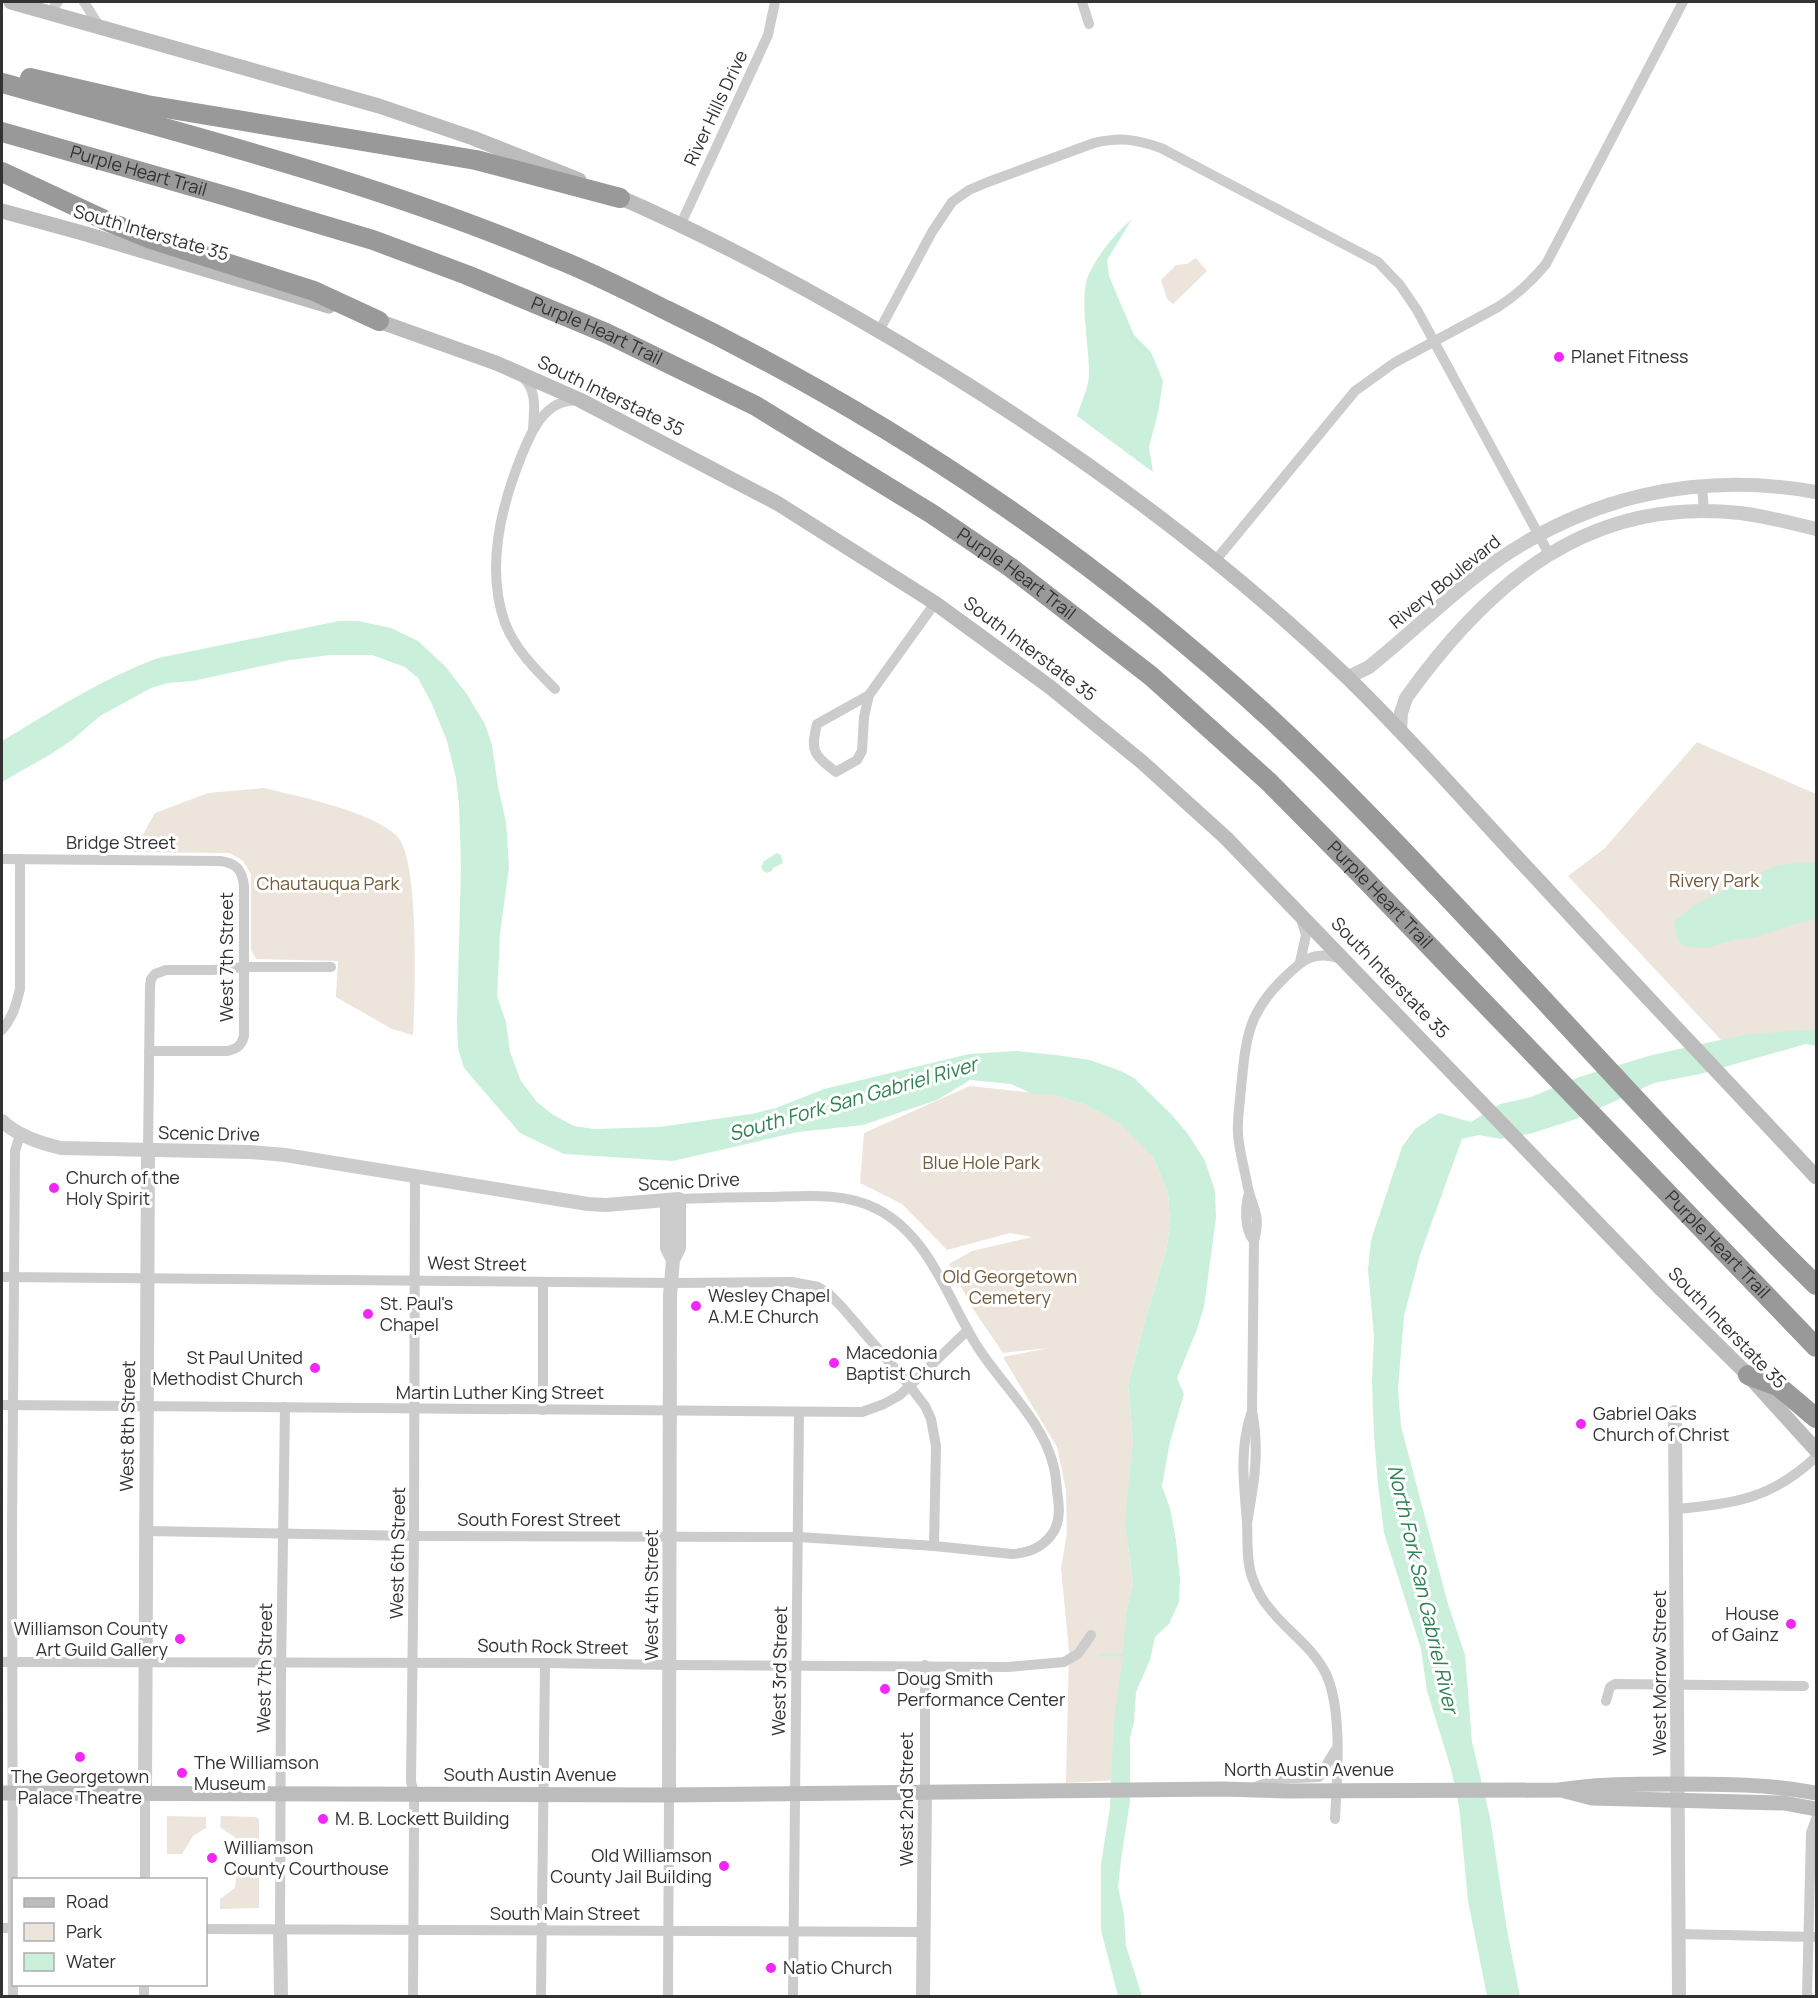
<svg xmlns="http://www.w3.org/2000/svg" width="1818" height="1998" viewBox="0 0 1818 1998" font-family="Manrope,sans-serif">
<style>
.green{fill:#ede4dc}
.water{fill:#caf0db}
.lines{fill:none;stroke-linecap:round;stroke-linejoin:round}
.stream{stroke:#caf0db;stroke-width:3}
.minor{stroke:#ccc;stroke-width:10}
.tertiary{stroke:#ccc;stroke-width:14}
.secondary{stroke:#bcbcbc;stroke-width:15}
.motorway{stroke:#999;stroke-width:20}
.poi-dot{fill:#f226f6;stroke:#fff;stroke-width:2}
.labels{text-anchor:middle;stroke-width:6;stroke-linejoin:round;paint-order:stroke}
.street-label{font-size:18px;fill:#323232;stroke:#fff}
.poi-label{font-size:18px;fill:#323232;stroke:#fff;text-anchor:start}
.park-label{font-size:18px;fill:#735b39;stroke:#fff}
.water-label{font-size:20px;font-style:italic;fill:#2f8153;stroke:#fff}
</style>
<rect width="100%" height="100%" fill="#fff"/>
<g class="green">
<path d="M1196,258L1207,271L1173,304L1167,299L1161,280L1176,265L1187,264Z"/>
<path d="M1697,742L1816,794V1030L1722,1041L1568,876L1604,849Z"/>
<path d="M264,788C300,797 371,811 397,836C420,859 415,1000 413,1035L392,1029L336,997L338,961L256,959L251,950V874L243,861L230,853L133,852L155,813L208,793Z"/>
<path d="M970,1086L1054,1095L1086,1105L1119,1123L1133,1135L1153,1157L1168,1193L1170,1225L1166,1251L1144,1324L1128,1385L1133,1440L1130,1476L1128,1546L1133,1584L1126,1611L1120,1780L1066,1783L1069,1651L1061,1568L1067,1533L1066,1490L1057,1447L1003,1357L1049,1348L1003,1353L973,1309L949,1264L972,1251L1032,1237L1010,1233L947,1250L902,1204L860,1183L864,1133Z"/>
<path d="M167,1816L206,1817V1828L193,1836L182,1854H167Z"/>
<path d="M221,1816L255,1817L259,1819V1854H243L239,1851V1840L220,1827Z"/>
<path d="M243,1870H259V1908L220,1909V1899L235,1888L236,1877Z"/>
</g>
<g class="water">
<path d="M1132,219L1107,260L1109,276L1134,335L1151,352L1163,381L1158,413L1149,447L1153,472L1077,416C1081,403 1088,389 1089,376C1090,349 1078,296 1089,274C1099,253 1115,234 1132,219Z"/>
<path d="M339,621H358L391,628L418,641L445,666L466,693L485,724L492,745L498,787L506,822L509,867L500,934L497,996L506,1022L510,1052L521,1081L537,1102L552,1114L574,1126L594,1129L659,1127L751,1114L776,1108L824,1089L969,1054L1017,1051L1056,1055L1090,1060L1121,1071L1134,1078L1171,1114L1188,1134L1205,1161L1215,1191L1216,1218L1204,1307L1196,1332L1177,1378L1184,1394L1170,1442L1162,1486L1170,1508L1176,1540L1180,1579L1179,1602L1169,1624L1155,1637L1150,1660L1136,1692L1134,1722L1130,1738V1801L1121,1860L1118,1887L1124,1915L1126,1946L1142,1996H1118L1101,1930V1864L1110,1807L1114,1719L1123,1657L1126,1611L1133,1584L1125,1522L1133,1440L1128,1385L1144,1324L1166,1251L1170,1225L1168,1193L1153,1157L1119,1123L1086,1105L1054,1095L1033,1094L1011,1084L970,1080L937,1100L863,1125L798,1132L673,1161L564,1154L520,1133L464,1068L458,1048L457,1021L461,867L459,804L456,778L447,741L432,704L418,678L405,667L372,655H330L290,660L193,681L168,683L151,688L100,716L72,740L51,754L2,782V741C52,711 102,679 158,658Z"/>
<path d="M777,853L781,855L783,863L773,868L772,871L767,873L763,871L761,867L764,861Z"/>
<path d="M1808,862L1816,863V919L1796,924L1756,937L1733,940L1707,948L1683,946L1676,936L1674,921L1696,904L1777,865Z"/>
<path d="M1816,1029V1046L1806,1044L1700,1074L1654,1083L1576,1119L1533,1133L1500,1139L1479,1135L1462,1139L1420,1255L1404,1316L1398,1388L1401,1426L1448,1604L1465,1655L1472,1742L1490,1817L1507,1930L1520,1996H1487L1468,1901L1459,1806L1451,1769L1427,1691L1421,1649L1384,1533L1378,1485L1374,1435L1372,1382L1374,1336L1368,1269L1371,1240L1402,1147L1415,1129L1439,1113L1471,1122L1500,1104L1531,1097L1579,1077L1652,1055L1743,1035Z"/>
</g>
<g class="lines">
<path class="stream" d="M1100,1655H1125"/>
<g class="minor">
<path d="M84,2L99,26"/>
<path d="M1082,2L1089,24"/>
<path d="M50,12L58,2"/>
<path d="M680,226L768,35L775,2"/>
<path d="M879,331L932,232L952,202L969,190L988,182L1094,143C1121,137 1135,139 1161,148L1378,262L1400,285L1417,310L1549,554"/>
<path d="M522,376C538,391 534,409 533,429"/>
<path d="M1702,485L1704,512"/>
<path d="M1215,561L1355,391L1394,363L1498,307C1517,295 1532,281 1546,264L1683,2"/>
<path d="M555,689C535,669 515,649 505,623C485,567 501,505 523,452C530,436 537,418 553,407C561,401 570,401 579,400"/>
<path d="M869,695L817,724C810,752 814,755 836,772L857,760L862,751L864,717L869,695L935,603"/>
<path d="M2,859L220,861C236,863 242,869 244,886V1036C241,1046 237,1049 227,1051H149"/>
<path d="M1300,962L1306,935L1301,919"/>
<path d="M2,1030C13,1017 16,1005 20,989V859"/>
<path d="M148,1151L150,986L151,979L155,974L166,970H213L244,967H331"/>
<path d="M1249,1193C1245,1206 1244,1230 1254,1241"/>
<path d="M2,1277L672,1283L792,1282L818,1287L828,1293L841,1306L909,1385L925,1406L931,1419L936,1446L934,1546"/>
<path d="M543,1282V1410"/>
<path d="M2,1405L862,1412L884,1404L900,1395L968,1330"/>
<path d="M1251,1414C1239,1451 1244,1484 1247,1522C1248,1540 1246,1560 1252,1577C1256,1588 1262,1600 1270,1609C1288,1632 1313,1647 1326,1674C1343,1710 1337,1779 1335,1819"/>
<path d="M1677,1509C1736,1503 1771,1499 1816,1457"/>
<path d="M1247,1523C1254,1483 1260,1452 1252,1411L1254,1241C1262,1212 1251,1208 1247,1183C1244,1167 1239,1150 1238,1134C1237,1119 1240,1103 1241,1088C1246,1039 1247,1013 1285,977C1303,959 1315,950 1341,959"/>
<path d="M145,1531L414,1536L799,1537L934,1546L1012,1554C1030,1553 1045,1546 1054,1531C1061,1518 1059,1505 1057,1491C1056,1482 1056,1473 1053,1464C1042,1420 1001,1384 977,1346C948,1300 930,1236 877,1209C845,1192 805,1196 770,1197C740,1197 709,1198 679,1199"/>
<path d="M2,1662L545,1663L669,1665L1008,1667L1064,1662L1078,1654L1091,1635"/>
<path d="M1606,1701L1610,1687L1615,1684L1804,1686"/>
<path d="M1255,1787L1277,1779L1319,1777L1336,1749"/>
<path d="M925,1793V1665"/>
<path d="M145,1880V1794"/>
<path d="M2,1928H14"/>
<path d="M206,1929L924,1932"/>
<path d="M280,1929L281,1672L285,1407"/>
<path d="M1679,1934L1816,1937"/>
<path d="M13,1996L12,1533L15,1151L20,1135"/>
<path d="M144,1996V1984"/>
<path d="M413,1996L414,1826V1795L411,1781L414,1536L415,1176"/>
<path d="M541,1996L545,1663"/>
<path d="M668,1996L669,1795"/>
<path d="M793,1996L799,1412"/>
<path d="M1807,1996L1811,1833L1816,1819"/>
</g>
<g class="tertiary">
<path d="M1345,675L1351,676L1369,667C1409,635 1446,598 1488,567C1585,496 1698,471 1816,492"/>
<path d="M1400,731L1401,713L1406,698C1489,582 1589,496 1740,513C1766,516 1791,523 1816,529"/>
<path d="M2,1121C18,1136 39,1143 61,1148L250,1152L285,1155L588,1204L606,1205L679,1199V1248L673,1260L670,1295L669,1795"/>
<path d="M667,1200V1248L673,1260"/>
<path d="M1675,1412L1679,1996"/>
<path d="M145,1794L148,1151"/>
<path d="M280,1929L281,1996"/>
<path d="M923,1996L925,1793"/>
</g>
<g class="secondary">
<path d="M11,2L379,106L473,138L579,180"/>
<path d="M610,193C726,243 837,304 944,370C1088,459 1224,559 1346,676C1414,742 1476,814 1541,883C1632,982 1725,1079 1816,1177"/>
<path d="M2,211L79,232L329,306"/>
<path d="M370,318L496,363L580,400L777,503L935,603L1050,687L1142,762L1226,838L1662,1290L1748,1375L1816,1450"/>
<path d="M1565,1791L1592,1798L1784,1803L1816,1809"/>
<path d="M2,1793L669,1795L1221,1789L1287,1791L1559,1790C1597,1784 1635,1784 1674,1784C1722,1784 1769,1784 1816,1793"/>
</g>
<g class="motorway">
<path d="M30,78L147,105L476,160L620,198"/>
<path d="M2,83C187,135 377,182 555,258C593,273 630,292 666,310C888,417 1093,555 1274,722C1329,773 1380,826 1431,880C1560,1015 1683,1155 1816,1285"/>
<path id="s1" d="M2,132L219,194L373,240L467,275L606,333L756,406L932,514L1010,567L1151,676L1269,782L1359,873L1816,1347"/>
<path d="M2,172L109,222L151,239L314,291L379,321"/>
<path d="M1748,1375L1778,1386L1816,1418"/>
</g>
</g>
<g class="poi-dot">
<circle cx="1559" cy="357" r="6"/>
<circle cx="54" cy="1188" r="6"/>
<circle cx="696" cy="1306" r="6"/>
<circle cx="368" cy="1314" r="6"/>
<circle cx="834" cy="1363" r="6"/>
<circle cx="315" cy="1368" r="6"/>
<circle cx="1581" cy="1424" r="6"/>
<circle cx="1791" cy="1624" r="6"/>
<circle cx="180" cy="1639" r="6"/>
<circle cx="885" cy="1689" r="6"/>
<circle cx="80" cy="1757" r="6"/>
<circle cx="182" cy="1773" r="6"/>
<circle cx="323" cy="1819" r="6"/>
<circle cx="212" cy="1858" r="6"/>
<circle cx="724" cy="1866" r="6"/>
<circle cx="771" cy="1968" r="6"/>
</g>
<g class="labels">
<g class="street-label">
<text transform="translate(716 108) rotate(-65)" y="6">River Hills Drive</text>
<text dy="6" stroke="none"><textPath href="#s1" startOffset="142">Purple Heart Trail</textPath></text>
<text transform="translate(151 233) rotate(16)" y="6">South Interstate 35</text>
<text dy="6" stroke="none"><textPath href="#s1" startOffset="628">Purple Heart Trail</textPath></text>
<text transform="translate(611 396) rotate(26)" y="6">South Interstate 35</text>
<text dy="6" stroke="none"><textPath href="#s1" startOffset="1114">Purple Heart Trail</textPath></text>
<text transform="translate(1445 582) rotate(-39)" y="6">Rivery Boulevard</text>
<text transform="translate(1030 649) rotate(37)" y="6">South Interstate 35</text>
<text x="121" y="849">Bridge Street</text>
<text dy="6" stroke="none"><textPath href="#s1" startOffset="1600">Purple Heart Trail</textPath></text>
<text transform="translate(227 957) rotate(-90)" y="6">West 7th Street</text>
<text transform="translate(1390 978) rotate(46)" y="6">South Interstate 35</text>
<text transform="translate(209 1134) rotate(1)" y="6">Scenic Drive</text>
<text transform="translate(689 1182) rotate(-3)" y="6">Scenic Drive</text>
<text dy="6" stroke="none"><textPath href="#s1" startOffset="2086">Purple Heart Trail</textPath></text>
<text transform="translate(477 1264) rotate(1)" y="6">West Street</text>
<text transform="translate(1727 1328) rotate(46)" y="6">South Interstate 35</text>
<text x="500" y="1399">Martin Luther King Street</text>
<text transform="translate(128 1426) rotate(-89)" y="6">West 8th Street</text>
<text x="539" y="1526">South Forest Street</text>
<text transform="translate(398 1553) rotate(-89)" y="6">West 6th Street</text>
<text transform="translate(652 1595) rotate(-90)" y="6">West 4th Street</text>
<text transform="translate(553 1647) rotate(1)" y="6">South Rock Street</text>
<text transform="translate(265 1668) rotate(-89)" y="6">West 7th Street</text>
<text transform="translate(780 1671) rotate(-89)" y="6">West 3rd Street</text>
<text transform="translate(1660 1673) rotate(-90)" y="6">West Morrow Street</text>
<text x="1309" y="1776">North Austin Avenue</text>
<text x="530" y="1781">South Austin Avenue</text>
<text transform="translate(907 1799) rotate(-90)" y="6">West 2nd Street</text>
<text x="565" y="1920">South Main Street</text>
</g>
<g class="poi-label">
<text x="1571" y="363">Planet Fitness</text>
<text x="66" y="1184">Church of the<tspan x="66" dy="21">Holy Spirit</tspan></text>
<text x="708" y="1302">Wesley Chapel<tspan x="708" dy="21">A.M.E Church</tspan></text>
<text x="380" y="1310">St. Paul's<tspan x="380" dy="21">Chapel</tspan></text>
<text x="846" y="1359">Macedonia<tspan x="846" dy="21">Baptist Church</tspan></text>
<text x="303" y="1364" text-anchor="end">St Paul United<tspan x="303" dy="21">Methodist Church</tspan></text>
<text x="1593" y="1420">Gabriel Oaks<tspan x="1593" dy="21">Church of Christ</tspan></text>
<text x="1779" y="1620" text-anchor="end">House<tspan x="1779" dy="21">of Gainz</tspan></text>
<text x="168" y="1635" text-anchor="end">Williamson County<tspan x="168" dy="21">Art Guild Gallery</tspan></text>
<text x="897" y="1685">Doug Smith<tspan x="897" dy="21">Performance Center</tspan></text>
<text x="194" y="1769">The Williamson<tspan x="194" dy="21">Museum</tspan></text>
<text x="80" y="1783" text-anchor="middle">The Georgetown<tspan x="80" dy="21">Palace Theatre</tspan></text>
<text x="335" y="1825">M. B. Lockett Building</text>
<text x="224" y="1854">Williamson<tspan x="224" dy="21">County Courthouse</tspan></text>
<text x="712" y="1862" text-anchor="end">Old Williamson<tspan x="712" dy="21">County Jail Building</tspan></text>
<text x="783" y="1974">Natio Church</text>
</g>
<g class="park-label">
<text x="1714" y="887">Rivery Park</text>
<text x="328" y="890">Chautauqua Park</text>
<text x="981" y="1169">Blue Hole Park</text>
<text x="1010" y="1283">Old Georgetown<tspan x="1010" dy="21">Cemetery</tspan></text>
</g>
<g class="water-label">
<text transform="translate(853 1099) rotate(-16)" y="7">South Fork San Gabriel River</text>
<text transform="translate(1423 1589) rotate(77)" y="7">North Fork San Gabriel River</text>
</g>
</g>
<rect width="1818" height="1998" fill="none" stroke="#323232" stroke-width="6"/>
<rect x="12" y="1878" width="195" height="108" fill="#ffffff" stroke="#adadad" stroke-width="1.5"/>
<rect x="24" y="1898" width="30" height="9" fill="#bcbcbc" stroke="#adadad" stroke-width="1.5"/>
<text x="66" y="1908" font-size="18" fill="#323232">Road</text>
<rect x="24" y="1923" width="30" height="18" fill="#ede4dc" stroke="#adadad" stroke-width="1.5"/>
<text x="66" y="1938" font-size="18" fill="#323232">Park</text>
<rect x="24" y="1953" width="30" height="18" fill="#caf0db" stroke="#adadad" stroke-width="1.5"/>
<text x="66" y="1968" font-size="18" fill="#323232">Water</text>
</svg>
